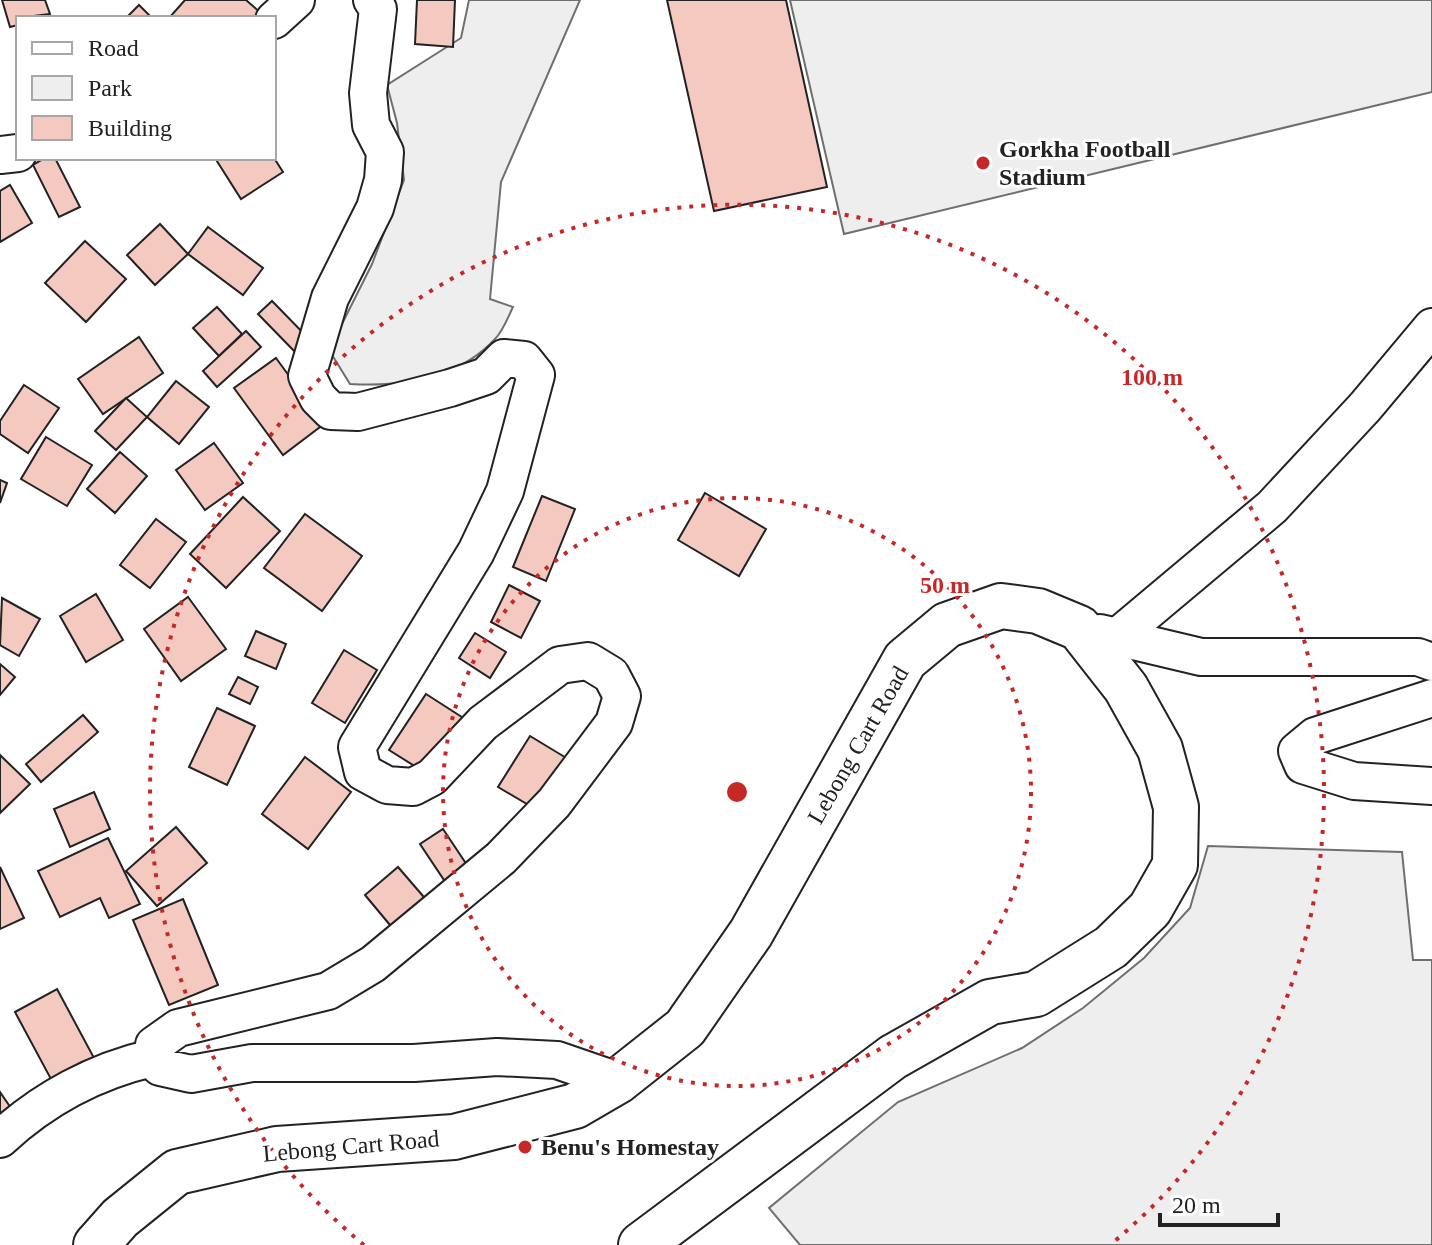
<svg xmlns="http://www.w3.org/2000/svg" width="1432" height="1245" viewBox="0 0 1432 1245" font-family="'Times New Roman',serif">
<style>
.green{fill:#eee;stroke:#6f6f6f;stroke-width:2}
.building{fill:#f3c9c0;stroke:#222;stroke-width:2}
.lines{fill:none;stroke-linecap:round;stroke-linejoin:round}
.minor-casing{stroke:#222;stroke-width:40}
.trunk-casing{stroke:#222;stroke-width:48}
.minor{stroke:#fff;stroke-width:36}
.trunk{stroke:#fff;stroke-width:44}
.ring{fill:none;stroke:#c62828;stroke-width:4;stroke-dasharray:4 8}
.poi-dot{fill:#c62828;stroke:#fff;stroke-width:3}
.labels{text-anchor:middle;stroke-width:6;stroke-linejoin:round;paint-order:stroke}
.poi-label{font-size:24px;font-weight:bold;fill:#222;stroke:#fff;text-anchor:start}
.street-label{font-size:24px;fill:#222;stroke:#fff}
.centre{fill:#c62828;stroke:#fff;stroke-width:4}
.ring-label{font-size:24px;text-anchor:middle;font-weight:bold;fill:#c62828;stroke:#fff;stroke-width:6;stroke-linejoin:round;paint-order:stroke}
</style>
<rect width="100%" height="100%" fill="#fff"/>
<g class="green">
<path d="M469,0H580L501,182L490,299L513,307C508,317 503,331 495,339C458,379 401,387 350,384L329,350L372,264L404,180L397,123L387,85L461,38Z"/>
<path d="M790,0H1432V92L844,234Z"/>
<path d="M1208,846L1402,852L1413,960H1432V1245H800L769,1208L898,1102L1022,1048L1083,1008L1144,958L1190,908Z"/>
</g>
<g class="building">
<path d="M2,0H45L50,14L18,18V25L10,27Z"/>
<path d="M185,0H246L262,14L258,18H169Z"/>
<path d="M417,0H455L453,47L415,44Z"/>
<path d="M667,0H786L827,187L714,211Z"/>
<path d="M139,5L152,18H126Z"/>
<path d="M45,158H55L80,207L59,217L33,165Z"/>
<path d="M215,158H274L283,172L241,199Z"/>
<path d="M10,185L32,223L0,242V191Z"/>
<path d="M160,224L188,254L155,285L127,255Z"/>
<path d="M208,227L263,268L243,295L188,254Z"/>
<path d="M85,241L126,279L86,322L45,283Z"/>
<path d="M272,301L314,344L300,357L258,314Z"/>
<path d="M217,307L242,334L219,356L193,328Z"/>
<path d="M246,331L261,347L217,387L203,371Z"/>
<path d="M139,337L163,373L103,414L78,379Z"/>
<path d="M276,358L324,424L283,455L234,388Z"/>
<path d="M176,381L209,407L179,444L147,417Z"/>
<path d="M24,385L59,408L28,453L0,434V421Z"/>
<path d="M126,398L147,417L116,450L95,431Z"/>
<path d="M46,437L92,465L67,506L21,479Z"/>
<path d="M214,443L243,483L205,510L176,470Z"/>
<path d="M120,452L147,476L115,513L87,489Z"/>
<path d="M0,480L7,483L0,503Z"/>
<path d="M705,493L766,529L739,576L678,540Z"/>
<path d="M542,496L575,509L546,581L513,567Z"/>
<path d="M243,497L280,531L226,588L190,554Z"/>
<path d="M305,514L362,556L322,611L264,568Z"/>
<path d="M156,519L186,542L150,588L120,565Z"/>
<path d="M509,585L540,601L521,638L491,622Z"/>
<path d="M96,594L123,640L86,662L60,616Z"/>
<path d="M188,597L226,649L181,681L144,629Z"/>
<path d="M2,598L40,619L19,656L0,645Z"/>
<path d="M256,631L286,644L276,669L245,656Z"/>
<path d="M475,633L506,652L490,678L459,658Z"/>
<path d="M344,650L377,670L345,723L312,703Z"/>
<path d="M0,664L15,677L0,695Z"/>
<path d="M238,677L258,687L250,704L229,694Z"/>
<path d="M426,694L468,721L432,777L389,750Z"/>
<path d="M217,708L255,726L227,785L189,767Z"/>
<path d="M83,715L98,732L41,782L26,764Z"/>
<path d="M530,736L568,759L537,810L498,787Z"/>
<path d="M0,755L30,784L0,813Z"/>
<path d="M305,757L351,792L308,849L262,814Z"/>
<path d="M94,792L110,829L70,847L54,809Z"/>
<path d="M176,827L207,863L157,906L126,871Z"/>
<path d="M443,829L473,874L450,889L420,844Z"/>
<path d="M108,838L140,904L109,918L100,898L60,917L38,871Z"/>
<path d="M0,867L24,918L0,929Z"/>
<path d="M398,867L429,903L395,931L365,895Z"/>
<path d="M183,899L218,985L169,1005L133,920Z"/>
<path d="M57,989L94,1058L52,1081L15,1012Z"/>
<path d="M0,1092L15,1114L0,1124Z"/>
</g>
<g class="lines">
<g class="minor-casing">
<g id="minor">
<path d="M372,0L378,9L368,93L371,125L385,152L383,180L375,208L330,298L307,376L318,398L331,411L358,412L450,388L486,376L504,358L524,360L536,375L505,491L476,552L357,747L363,772L387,785L413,787L432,777L483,723L560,665L588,661L611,675L622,696L614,723L554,803L501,858L373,964L328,991L178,1028L154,1045L152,1058L160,1067L191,1074L252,1063H414L497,1057L557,1060L618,1081"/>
<path d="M274,20L296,0"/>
<path d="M0,155L18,153"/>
<path d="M1100,633L1201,657H1418L1432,662"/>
<path d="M1117,637L1272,507L1365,407L1432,327"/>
<path d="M1432,698L1315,736L1297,751L1303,765L1354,781L1432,786"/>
<path d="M0,1139C43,1099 96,1071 152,1058"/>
</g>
</g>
<g class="trunk-casing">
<path id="trunk" d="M96,1245L120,1218L177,1172L277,1149L454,1137L575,1106L618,1081L685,1028L751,933L905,660L947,625L1001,606L1038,611L1079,628L1126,688L1160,749L1176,807L1175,865L1150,909L1111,947L1036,994L990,1002L893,1057L641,1245"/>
</g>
<use href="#minor" class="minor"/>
<use href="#trunk" class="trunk"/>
</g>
<g class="ring">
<circle cx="737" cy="792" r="294"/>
<path d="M364 1245A587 587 0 1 1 1110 1245"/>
</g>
<g class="poi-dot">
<circle cx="983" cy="163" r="8"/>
<circle cx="525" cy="1147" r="8"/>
</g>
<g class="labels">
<g class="poi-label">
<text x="999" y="157">Gorkha Football<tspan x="999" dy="28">Stadium</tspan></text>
<text x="541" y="1155">Benu's Homestay</text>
</g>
<g class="street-label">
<text transform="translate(858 745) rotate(-60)" y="8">Lebong Cart Road</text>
<text transform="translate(351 1146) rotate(-5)" y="8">Lebong Cart Road</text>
</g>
</g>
<circle cx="737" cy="792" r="12" class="centre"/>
<g class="ring-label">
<text x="1152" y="385">100 m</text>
<text x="945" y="593">50 m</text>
</g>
<rect x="16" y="16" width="260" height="144" fill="#ffffff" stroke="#a7a7a7" stroke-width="2"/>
<rect x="32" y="42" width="40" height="12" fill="#ffffff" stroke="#a7a7a7" stroke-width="2"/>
<text x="88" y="56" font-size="24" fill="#222222">Road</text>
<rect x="32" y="76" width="40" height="24" fill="#eeeeee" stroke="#a7a7a7" stroke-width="2"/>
<text x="88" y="96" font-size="24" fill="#222222">Park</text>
<rect x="32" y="116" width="40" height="24" fill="#f3c9c0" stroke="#a7a7a7" stroke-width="2"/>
<text x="88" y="136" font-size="24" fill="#222222">Building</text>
<path d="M1160 1213v12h118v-12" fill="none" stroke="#222222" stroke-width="4"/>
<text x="1172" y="1213" font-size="24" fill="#222222" stroke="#ffffff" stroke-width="6" paint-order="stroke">20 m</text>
</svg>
